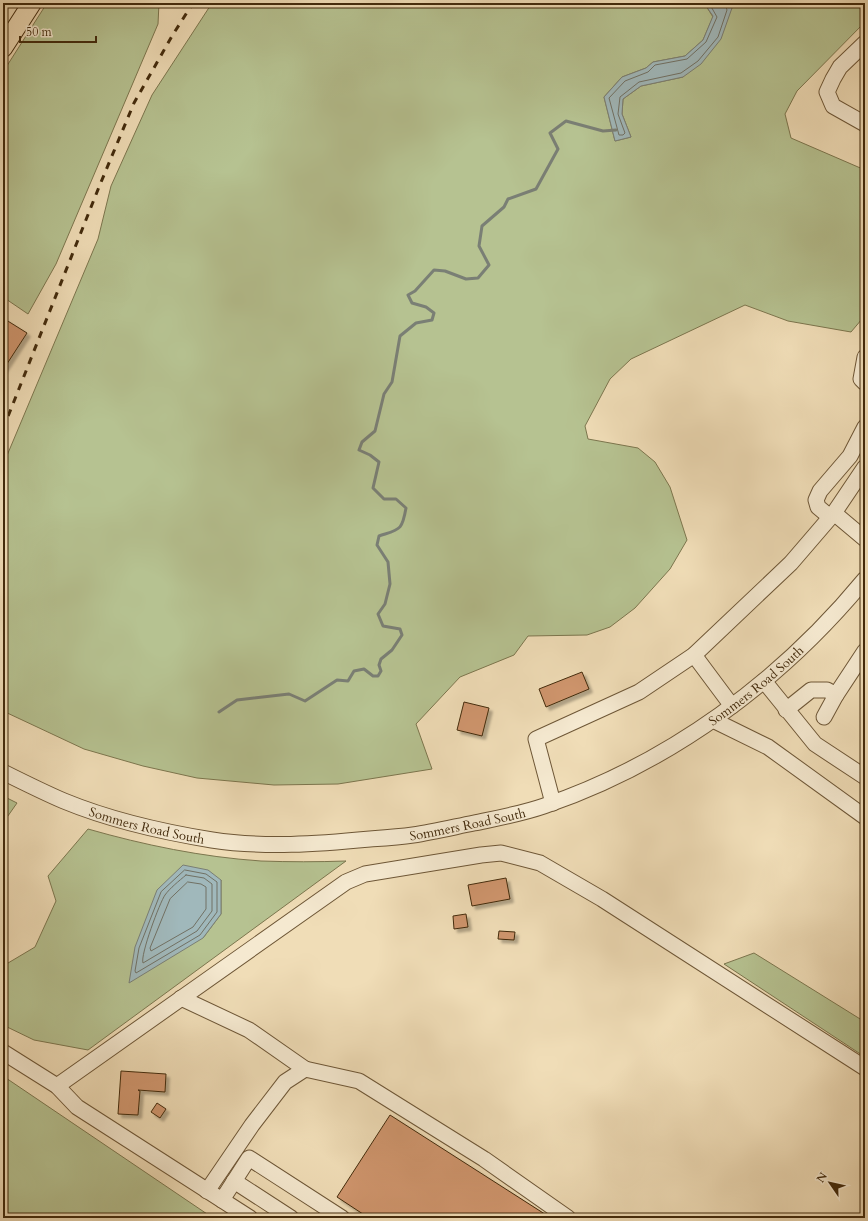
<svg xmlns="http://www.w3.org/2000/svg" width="868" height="1221" viewBox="0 0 868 1221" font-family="Cardo,serif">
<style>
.green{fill:#b6c291;stroke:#7c764e;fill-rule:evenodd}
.water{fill:#a0b8bb;stroke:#7a7f75}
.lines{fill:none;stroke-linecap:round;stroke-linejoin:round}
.shore{stroke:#717164;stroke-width:1}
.stream{stroke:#7a7f75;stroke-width:3}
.building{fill:#d0966e;stroke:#422a0c;filter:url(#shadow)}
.minor-casing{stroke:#6e5737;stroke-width:17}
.major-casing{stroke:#422a0c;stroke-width:20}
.minor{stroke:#f5e9d0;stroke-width:15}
.major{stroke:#f0ddb7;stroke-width:18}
.rail{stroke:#422a0c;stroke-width:3;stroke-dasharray:7 7;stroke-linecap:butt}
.labels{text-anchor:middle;stroke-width:3;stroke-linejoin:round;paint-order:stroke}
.street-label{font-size:13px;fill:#422a0c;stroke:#f5e9d0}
</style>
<defs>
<filter id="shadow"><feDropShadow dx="3.5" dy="3.5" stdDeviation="1" flood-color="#0004"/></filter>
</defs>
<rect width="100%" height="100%" fill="#f0ddb7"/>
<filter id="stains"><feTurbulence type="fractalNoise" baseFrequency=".005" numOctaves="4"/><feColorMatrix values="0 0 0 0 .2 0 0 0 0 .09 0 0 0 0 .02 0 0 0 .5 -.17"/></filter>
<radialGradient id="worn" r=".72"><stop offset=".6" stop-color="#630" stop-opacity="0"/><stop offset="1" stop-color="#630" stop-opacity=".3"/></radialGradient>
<g class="green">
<path d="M47,3H159L158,24L56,264L28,314L3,297V72Z"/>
<path d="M212,3H686L706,6L713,17L703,40L685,56L653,62L646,68L622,77L604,97L615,141L631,137L622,114L623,99L641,86L683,77L732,8L728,3H865V22L797,91L785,114L791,138L865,170V311L862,319L851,332L788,321L745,305L631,359L610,379L585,426L588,439L638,448L655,462L670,487L687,540L670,569L635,608L610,627L587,635L528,636L514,655L460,677L416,724L432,769L338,784L274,785L197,778L143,766L84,749L3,711V465L98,239L111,186L152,95Z"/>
<path d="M3,796L17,803L3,823Z"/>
<path d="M88,829C144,845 202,857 261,861C289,862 318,862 346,861L88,1050L34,1040L3,1025V966L35,947L56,901L48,876ZM221,880V914L203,938Z"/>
<path d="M754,953L865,1022V1057L724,964Z"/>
<path d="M3,1076L213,1218H3Z"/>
</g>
<g class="water">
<path d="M686,3H728L732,8L721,39L701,64L683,77L641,86L623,99L622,114L631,137L615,141L604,97L622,77L646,68L653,62L685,56L703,40L713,16L706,6Z"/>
<path d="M183,865L208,870L221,880V914L203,938L129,983L135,947L157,890Z"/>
</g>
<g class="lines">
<g class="shore">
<path d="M709,3L717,17L706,42L687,59L655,65L648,72L625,81L609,98L619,135H623L625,133L618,114L620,97L639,82L681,73L698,61L718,37L727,10L725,3"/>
<path d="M185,870L206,874L217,882V912L200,935L136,973L135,971L139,948L161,892Z"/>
<path d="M186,875L204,878L212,884V911L197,931L143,963C140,955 160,902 165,895C170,888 179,881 186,875Z"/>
<path d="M188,882L201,884L206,887V909L193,927L151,951L150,948L170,899Z"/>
</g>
<path class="stream" d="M219,712L237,700L289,694L305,701L337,680L348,681L354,671L364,669L373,676H378L381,671L379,665L381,659L392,650L402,635L400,629L383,626L378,614L385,604L390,584L388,562L377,545L379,536C400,529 402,531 406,508L396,499H384L373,488L379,462L370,455L359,450L362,442L375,431L384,394L392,382L400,336L416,323L432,320L434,313L426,307L412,303L408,295L415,291L434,270L445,271L466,279L478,278L489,265L479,246L482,226L504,207L508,199L536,189L558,149L550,133L566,121L603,131L616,130"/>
</g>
<g class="building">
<path d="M3,318L27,333L3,370Z"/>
<path d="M582,672L589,689L546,707L539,689Z"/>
<path d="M464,702L489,708L482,736L457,730Z"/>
<path d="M506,878L510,899L472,906L468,885Z"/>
<path d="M466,914L468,927L454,929L453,916Z"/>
<path d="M499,931L515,932L514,940L498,939Z"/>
<path d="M121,1071L166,1074L165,1092L138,1090L140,1091L138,1115L118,1114Z"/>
<path d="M157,1103L166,1109L160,1118L151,1112Z"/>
<path d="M390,1115L551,1218H369L337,1197Z"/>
</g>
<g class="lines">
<g class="minor-casing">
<g id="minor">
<path d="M865,43L840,67L833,79L827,92L833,106L865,124"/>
<path d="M865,357L861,379L865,383"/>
<path d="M865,467L834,513L865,539"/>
<path d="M830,517L818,507L816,500L820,491L850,456L865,427"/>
<path d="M694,655L732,706"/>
<path d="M764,681L815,744L865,777"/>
<path d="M786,710L811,690H827L836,695L865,651"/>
<path d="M824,717L836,695"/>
<path d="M713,720L768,747L865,817"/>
<path id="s1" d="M3,772C23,782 43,792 64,801C110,820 163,832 212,840C264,848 318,844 370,839C384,838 399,837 413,835C433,832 454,827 474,823C498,818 521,814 544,806C670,763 781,681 865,579"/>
<path d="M553,803L536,739L639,692L694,655L791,563L834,513"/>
<path d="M181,998L249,1030L305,1069"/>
<path d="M3,1052L57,1086L77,1107L250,1218"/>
<path d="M57,1086L346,882L365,874L481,855L501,853L540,863L602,899L865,1068"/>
<path d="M234,1181L291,1218"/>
<path d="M207,1191L252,1125L285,1082L305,1069L359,1081L484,1159L568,1218"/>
<path d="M222,1200L249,1158L342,1218"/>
</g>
</g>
<g class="major-casing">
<path id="major" d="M3,48L32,3"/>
</g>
<use href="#minor" class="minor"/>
<use href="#major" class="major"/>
<path class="rail" d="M3,429L99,187L134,103L172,36L193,3"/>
</g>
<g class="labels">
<g class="street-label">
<text dy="5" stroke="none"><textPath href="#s1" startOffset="802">Sommers Road South</textPath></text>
<text dy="5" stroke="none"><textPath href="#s1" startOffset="154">Sommers Road South</textPath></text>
<text dy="5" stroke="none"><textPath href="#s1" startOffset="478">Sommers Road South</textPath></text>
</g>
</g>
<rect width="868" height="1221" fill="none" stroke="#f0ddb7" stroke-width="16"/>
<rect x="4" y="4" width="860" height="1213" fill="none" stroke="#422a0c" stroke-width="2"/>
<rect x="8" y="8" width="852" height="1205" fill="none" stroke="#422a0c"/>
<g transform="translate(830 1183) rotate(304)" stroke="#f5e9d0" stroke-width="3" paint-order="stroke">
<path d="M0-3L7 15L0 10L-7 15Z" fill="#422a0c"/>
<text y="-6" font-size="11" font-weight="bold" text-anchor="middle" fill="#422a0c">N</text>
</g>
<path d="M20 36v6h76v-6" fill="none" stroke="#422a0c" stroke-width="2"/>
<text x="26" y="36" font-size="12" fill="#422a0c" stroke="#f5e9d0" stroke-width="3" paint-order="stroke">50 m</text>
<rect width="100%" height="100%" filter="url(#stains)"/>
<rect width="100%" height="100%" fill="url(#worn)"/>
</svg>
